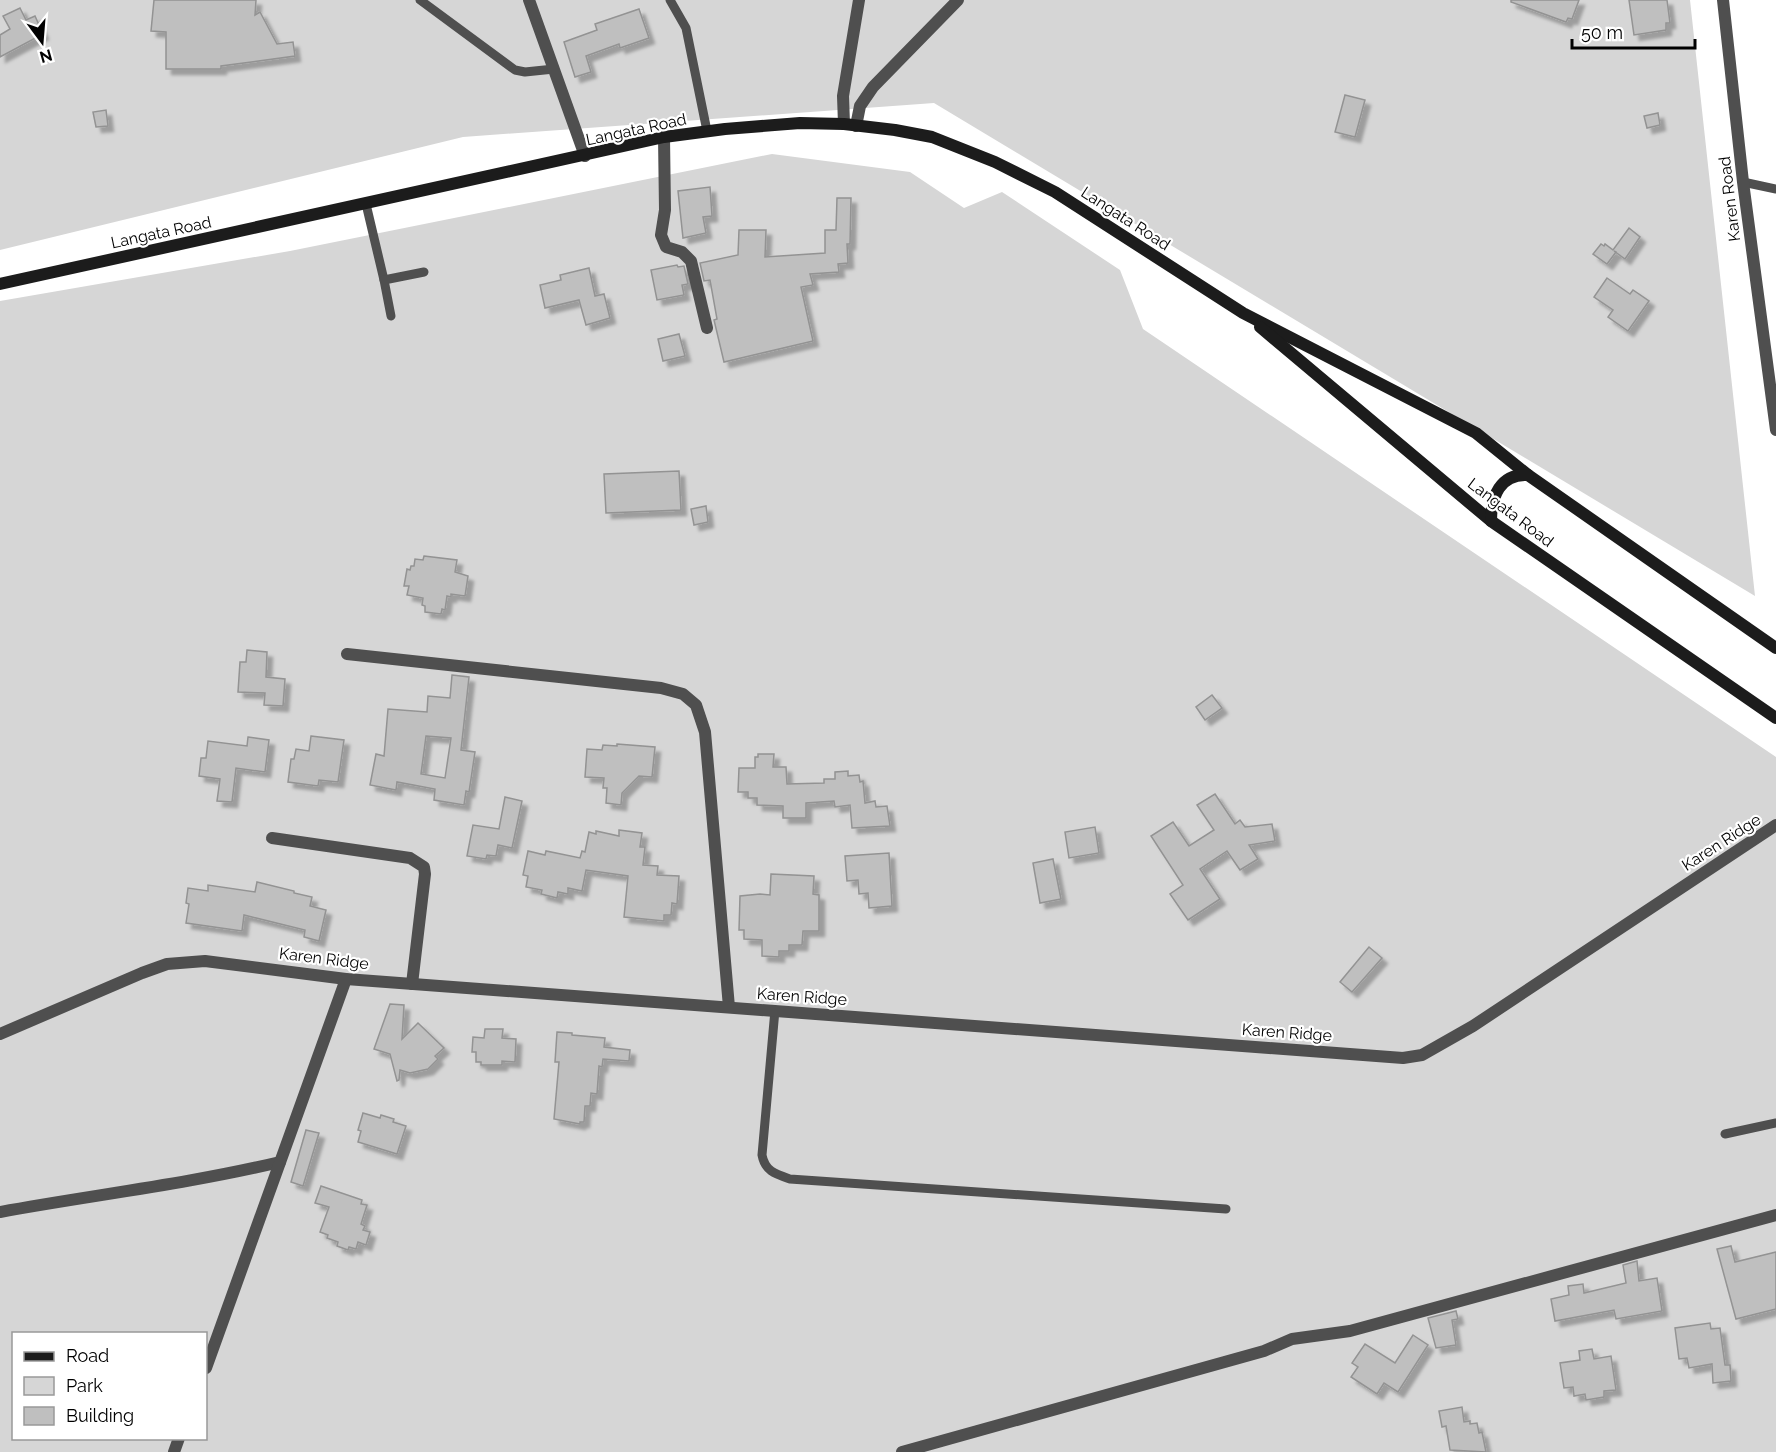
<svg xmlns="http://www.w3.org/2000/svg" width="1776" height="1452" viewBox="0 0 1776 1452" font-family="Raleway,sans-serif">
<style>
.green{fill:#d6d6d6;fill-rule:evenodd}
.building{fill:#bfbfbf;stroke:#939393;stroke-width:1.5;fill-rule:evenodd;filter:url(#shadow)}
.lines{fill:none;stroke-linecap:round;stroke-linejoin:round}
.service{stroke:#4f4f4f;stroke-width:9}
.minor{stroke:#4f4f4f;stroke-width:12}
.secondary{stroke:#1c1c1c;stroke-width:12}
.labels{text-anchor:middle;stroke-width:4.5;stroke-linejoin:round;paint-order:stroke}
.street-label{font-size:16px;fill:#000;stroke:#fff}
</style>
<defs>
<filter id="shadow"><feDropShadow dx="5.5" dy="5.5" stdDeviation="1.5" flood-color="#0004"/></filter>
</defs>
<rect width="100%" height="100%" fill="#fff"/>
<g class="green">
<path d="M0,0H1690L1755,596L934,103L463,137L0,250Z"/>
<path d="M772,154L910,172L964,208L1002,192L1120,270L1143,329L1776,757V1452H0V301L290,251ZM14,1334H206V1438H14Z"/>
</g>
<g class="building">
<path d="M154,0H256L255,15L260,12L277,44L293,42L295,56L221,66V69H166V32L151,31Z"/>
<path d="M1511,0H1579L1572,19L1568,18L1566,22L1511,2Z"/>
<path d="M1629,0H1667L1670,23H1666V30L1634,35Z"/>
<path d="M20,8L26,20L35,16L43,34L0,57V35L10,29L3,16Z"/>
<path d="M639,9L649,38L620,48L619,44L586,56L591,72L575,77L564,42L597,30L595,24Z"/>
<path d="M1345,95L1365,100L1355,137L1335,132Z"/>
<path d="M106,110L108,126L96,127L93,112Z"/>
<path d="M1658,113L1660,125L1647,128L1644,116Z"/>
<path d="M710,187L712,216L703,217L706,233L683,238L678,191Z"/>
<path d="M837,198H851L850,244H847L848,263L838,264L839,272L810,274L813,285L801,287L813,341L724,362L714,320L717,319L710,280L704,281L700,263L738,255L739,230H766L765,257L825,253V230H836Z"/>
<path d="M1629,228L1640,237L1625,259L1614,251L1616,252L1607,264L1593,254L1601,244L1604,246L1605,244L1613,250Z"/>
<path d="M677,265L678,267L684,266L688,284L682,285L684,295L657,300L651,270Z"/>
<path d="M589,268L595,296L604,294L610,318L586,325L579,300L545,308L540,285L561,280L560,275Z"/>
<path d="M1607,278L1630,294L1633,290L1649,301L1628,331L1608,317L1613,310L1594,297Z"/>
<path d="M679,334L685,356L663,361L658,339Z"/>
<path d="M679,471L681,510L606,513L604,474Z"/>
<path d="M706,506L708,522L694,525L691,509Z"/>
<path d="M424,556L457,560L455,572L468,576L465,596L451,594V597L447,596L445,610L442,609L441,614L425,612V606L422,605L423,598L407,595L409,586H404L407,569L410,570L411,566H414L415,559L423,560Z"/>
<path d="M247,650L267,652L266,677L285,679L283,706L264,705L265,693L238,692L240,662H246Z"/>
<path d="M452,675L469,677L461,750L475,752L469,792L466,791L464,805L434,800L435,789L397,782L396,790L370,785L376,754L384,756L388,709L427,712L428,696L450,698ZM426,736L451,738L445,778L421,774Z"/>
<path d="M1212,695L1222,708L1205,720L1196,707Z"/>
<path d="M311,736L344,740L338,782L319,780L318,786L288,782L291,759H294L296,749L309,751Z"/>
<path d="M248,737L269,740L265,772L236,768L232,802L217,801L220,779L199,776L201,758H206L208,741L247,746Z"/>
<path d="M617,744L655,747L652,777L639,776L622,793L621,805L606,803L607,788H603L604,778L585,777L587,749L602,750L603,745L617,746Z"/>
<path d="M758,754H774L773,767H786L787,784L824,783V779H835V772L848,771V776L859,775L860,782L863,781L865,803L875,801L876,807L887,806L890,826L852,828L850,805L835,807L834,801L806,803V818H783V806L757,805V798H748V792H738L739,768H755V757H758Z"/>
<path d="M1215,794L1235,824L1240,820L1245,827L1272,824L1275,841L1249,845L1258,859L1240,870L1227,851L1200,869L1220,899L1188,920L1170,894L1183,885L1151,836L1173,822L1189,846L1214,830L1197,805Z"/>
<path d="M505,797L522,801L512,848L498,845L496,856L487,855L486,859L467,856L473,825L499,829Z"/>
<path d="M1095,827L1099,853L1069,858L1065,832Z"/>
<path d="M619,830L642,833L640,847H645L643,865L658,866L657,875L679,876L677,904L672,903L671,915H664V921L624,917L628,876L586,870L582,891L568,888V894L558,892L557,898L541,894L542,890L526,887L528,876L523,875L528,851L545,855L546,851L580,858L582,851L585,852L589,832L596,834V831L619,836Z"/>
<path d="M889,853L892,906L869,908L868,893L859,894L858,880L847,881L845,856Z"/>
<path d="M1053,859L1061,899L1040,903L1033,863Z"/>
<path d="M771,874L814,876L813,894L819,895V931H803L802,945H789V951H779V957L762,956V940L744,939V930H739L740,896L760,894L770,895Z"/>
<path d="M257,882L294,891V893L312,897L310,906L326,910L319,941L304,937L305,930L244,915L242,931L186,923L189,904L186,903L188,888L208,891V885L255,892Z"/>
<path d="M1369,947L1382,958L1352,992L1340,982Z"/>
<path d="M390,1004L404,1005L402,1039L418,1023L444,1048L435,1056L438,1059L428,1069L410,1073L400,1070L399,1080L397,1081L390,1054L374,1049Z"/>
<path d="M485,1029H503L502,1038L516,1039L515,1062L502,1061V1065H481V1062H476V1052H472L473,1037L484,1038Z"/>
<path d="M557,1032L572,1033V1035L605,1038L604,1047L630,1050L629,1061L603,1059L602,1067L599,1066L597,1094L591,1093L590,1106H585L584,1122H580V1124L554,1119L559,1062H555Z"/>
<path d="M363,1113L380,1118L381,1115L394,1119L393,1122L406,1126L397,1154L358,1142L361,1131L358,1130Z"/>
<path d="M306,1130L319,1133L303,1186L291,1182Z"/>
<path d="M321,1186L362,1200L361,1204L367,1205L361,1224L365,1226L363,1230L370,1232L366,1245L358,1242L356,1249L349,1247L348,1250L337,1246L338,1242L327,1238L328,1235L320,1232L329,1207L315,1203Z"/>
<path d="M1731,1246L1735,1262L1776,1252V1309L1736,1319L1717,1249Z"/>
<path d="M1637,1261L1639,1281L1657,1278L1662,1311L1616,1319L1614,1310L1555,1321L1551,1299L1569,1295L1568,1286L1583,1284L1584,1293L1626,1283L1623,1265Z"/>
<path d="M1456,1311L1458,1319L1452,1320L1456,1345L1436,1348L1428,1318Z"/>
<path d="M1710,1323L1711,1329L1720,1328L1725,1365H1730L1731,1381L1713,1383L1712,1364L1689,1368L1687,1358L1679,1359L1675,1328Z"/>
<path d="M1413,1335L1428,1345L1398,1392L1384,1383L1377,1394L1351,1377L1358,1367L1352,1363L1365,1344L1395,1363Z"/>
<path d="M1592,1349L1594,1359L1611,1356L1616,1390L1604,1391V1397L1586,1400L1585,1394L1574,1396L1573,1387L1564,1388L1560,1363L1580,1360L1579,1351Z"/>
<path d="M1462,1407L1464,1422L1470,1421V1424L1477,1423L1479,1433L1482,1432L1486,1452L1450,1450L1446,1426L1442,1427L1439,1411Z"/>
</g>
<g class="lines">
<g class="service">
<path d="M420,0L515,70L525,72L554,69"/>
<path d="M670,0L686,28L707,131"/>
<path d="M1743,182L1776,189"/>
<path d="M366,204L384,280"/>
<path d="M391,316L384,280L424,272"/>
<path d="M775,1010L762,1155C765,1171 775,1174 790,1179L1226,1209"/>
<path d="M1725,1134L1776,1123"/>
</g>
<g class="minor">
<path d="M529,0L585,156"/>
<path d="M1723,0L1743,182L1776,430"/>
<path d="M844,124L843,96L859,0"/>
<path d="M856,126L860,106L873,87L958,0"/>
<path d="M664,137L665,210L661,235L666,247L682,252L691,261L707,328"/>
<path d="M347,654L661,688L683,694L696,705L705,732L729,1007"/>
<path d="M272,838L410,858L424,867L425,874L412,984"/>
<path d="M0,1034L142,973L167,964L205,961L346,979L1403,1058L1422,1055L1473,1026L1776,825"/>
<path d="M0,1212C93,1195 188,1184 280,1162"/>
<path d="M206,1368L346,979"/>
<path d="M174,1452L179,1438"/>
<path d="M902,1452L1264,1351L1292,1339L1350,1331L1776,1215"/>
</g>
<g class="secondary">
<path d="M0,284L664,137L725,129L800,123L844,124L895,130L932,137L995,162L1055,192L1243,313L1476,433L1528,475L1776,648"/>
<path d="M1260,327L1491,521L1776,718"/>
<path d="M1491,521C1491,497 1500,473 1528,475"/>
</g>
</g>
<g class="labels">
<g class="street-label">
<text transform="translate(636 129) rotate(-12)" y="6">Langata Road</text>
<text transform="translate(1729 199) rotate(-97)" y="6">Karen Road</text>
<text transform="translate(1126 218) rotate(33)" y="6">Langata Road</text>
<text transform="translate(161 232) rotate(-12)" y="6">Langata Road</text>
<text transform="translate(1511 512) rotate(37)" y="6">Langata Road</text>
<text transform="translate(1721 842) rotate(-33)" y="6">Karen Ridge</text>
<text transform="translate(324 958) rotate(7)" y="6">Karen Ridge</text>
<text transform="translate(802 996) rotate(4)" y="6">Karen Ridge</text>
<text transform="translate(1287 1032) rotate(4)" y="6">Karen Ridge</text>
</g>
</g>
<rect x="12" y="1332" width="195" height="108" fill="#ffffff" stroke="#999999" stroke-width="1.5"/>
<rect x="24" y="1352" width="30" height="9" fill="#1c1c1c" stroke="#999999" stroke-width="1.5"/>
<text x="66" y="1362" font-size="18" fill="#000000">Road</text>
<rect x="24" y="1377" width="30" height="18" fill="#d6d6d6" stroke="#999999" stroke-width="1.5"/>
<text x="66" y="1392" font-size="18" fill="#000000">Park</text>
<rect x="24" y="1407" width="30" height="18" fill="#bfbfbf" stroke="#999999" stroke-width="1.5"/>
<text x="66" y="1422" font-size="18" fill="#000000">Building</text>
<g transform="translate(42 42) rotate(164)" stroke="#ffffff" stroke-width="4.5" paint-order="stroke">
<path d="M0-4.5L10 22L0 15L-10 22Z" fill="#000000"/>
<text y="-9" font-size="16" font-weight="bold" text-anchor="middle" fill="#000000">N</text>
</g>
<path d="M1572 39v9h123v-9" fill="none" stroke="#000000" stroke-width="3"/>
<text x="1581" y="39" font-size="18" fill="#000000" stroke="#ffffff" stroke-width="4.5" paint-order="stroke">50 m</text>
</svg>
